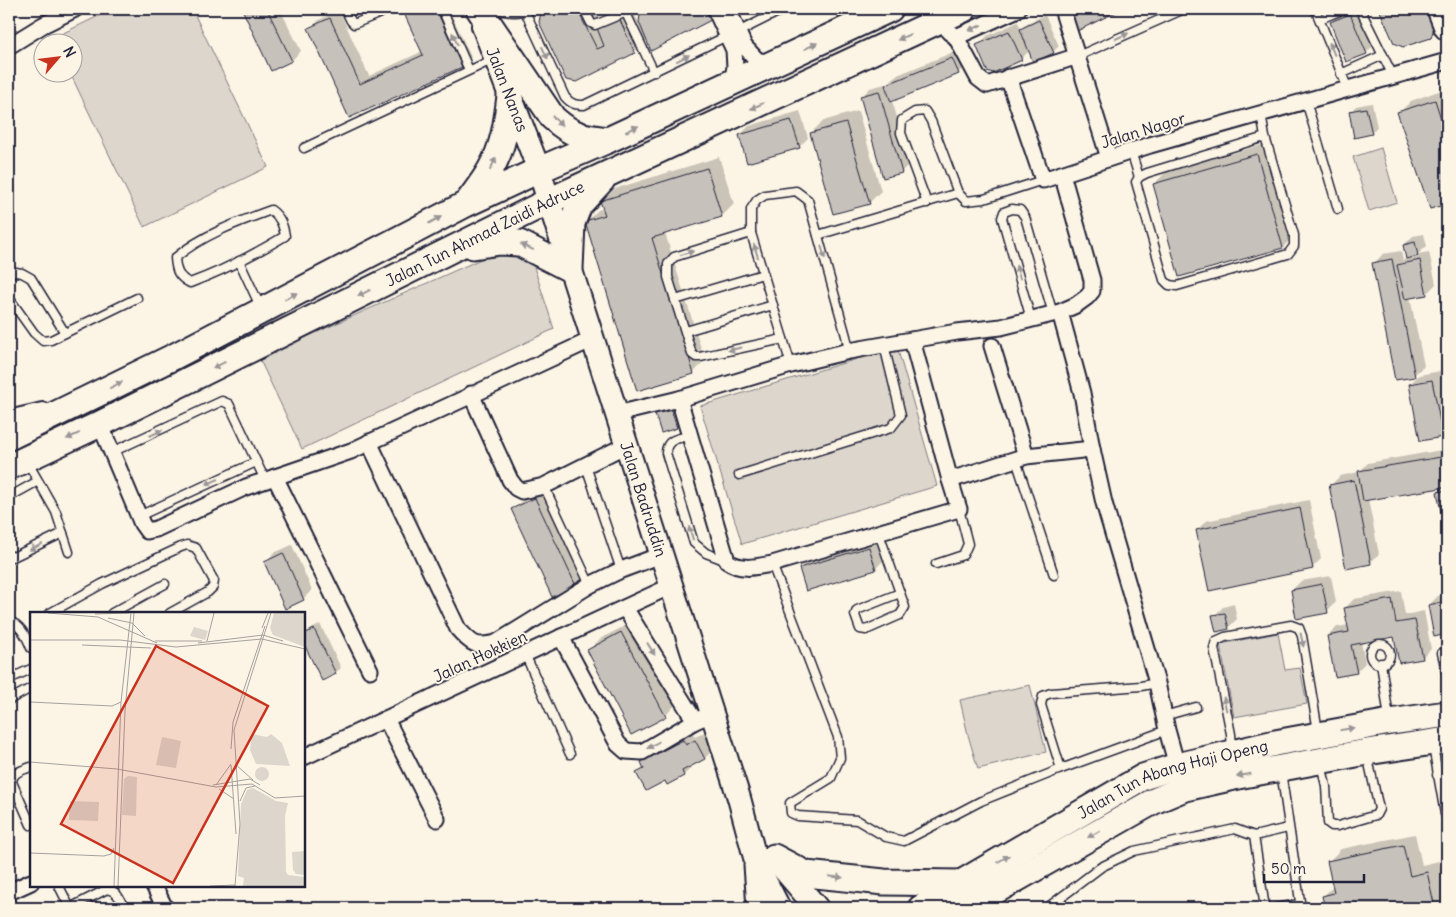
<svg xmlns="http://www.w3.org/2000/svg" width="1456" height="917" viewBox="0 0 1456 917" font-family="Delius,sans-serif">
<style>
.green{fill:#dcd6cc;stroke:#7f7c84}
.shadow{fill:#0003}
.building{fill:#c6c1bb;stroke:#22223b}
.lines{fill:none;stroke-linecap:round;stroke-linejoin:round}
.service-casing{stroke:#22223b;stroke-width:11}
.minor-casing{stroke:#22223b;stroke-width:19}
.tertiary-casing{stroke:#22223b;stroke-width:24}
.secondary-casing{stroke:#22223b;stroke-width:26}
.primary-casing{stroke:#22223b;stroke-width:29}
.service{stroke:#fcf5e5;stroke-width:8}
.minor{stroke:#fcf5e5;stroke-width:15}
.tertiary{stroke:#fcf5e5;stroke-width:20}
.secondary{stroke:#fcf5e5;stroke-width:22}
.primary{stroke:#fcf5e5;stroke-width:25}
.oneway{fill:#9a9698}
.labels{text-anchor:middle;stroke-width:4;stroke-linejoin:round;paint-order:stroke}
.street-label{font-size:16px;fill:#22223b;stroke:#fcf5e5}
.inset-road{fill:none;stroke:#a5a1a1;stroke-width:1}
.view{fill:#c8321e;fill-opacity:0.15;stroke:#c8321e;stroke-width:2.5}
.inset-edge{fill:none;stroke:#22223b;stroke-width:2.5}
</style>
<rect width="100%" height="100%" fill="#fcf5e5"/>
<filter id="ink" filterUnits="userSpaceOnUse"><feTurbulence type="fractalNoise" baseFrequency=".02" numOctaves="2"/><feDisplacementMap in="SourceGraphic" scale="10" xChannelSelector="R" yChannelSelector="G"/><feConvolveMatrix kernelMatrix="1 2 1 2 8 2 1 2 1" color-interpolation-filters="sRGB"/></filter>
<g filter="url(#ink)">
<g class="green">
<path d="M113,9H192L268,167L144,227L70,73L72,72V42H56L53,38Z"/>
<path d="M1381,148L1397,202L1369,211L1353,157Z"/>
<path d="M499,251L518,253L533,264L554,329L302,449L259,358Z"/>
<path d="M897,347L937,486L742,544L700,406Z"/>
<path d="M1278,633L1285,670L1300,668L1307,704L1234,717L1220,644Z"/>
<path d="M1030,685L1046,752L978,769L968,735L960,700Z"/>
</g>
<g class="shadow">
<path d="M243,9H280L301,51L292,60L272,70Z"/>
<path d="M404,9H449L471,57L462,66L350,116L310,29L319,20L339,10L369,76L423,51Z"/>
<path d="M547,9H594L602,24L632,9L640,25L641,16L648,9H721L710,19L647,39L634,52L577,81L543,13Z"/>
<path d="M1351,9H1361L1375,44L1366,53L1331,22L1340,13Z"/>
<path d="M1380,9H1439L1440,27L1431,36L1395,42Z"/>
<path d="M1045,15L1059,46L1053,52L1030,50L1021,59L978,45L987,36L1018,22L1021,29L1027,23Z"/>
<path d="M961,49L967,64L958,73L892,100L910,163L901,172L861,97L870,88L889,83L895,76Z"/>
<path d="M1447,88V202L1431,208L1399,113L1411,101Z"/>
<path d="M1372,103L1377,127L1371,133L1350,112L1356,106Z"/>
<path d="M800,111L808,138L799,147L740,135L749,126Z"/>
<path d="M858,111L881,191L869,203L811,133L823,121Z"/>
<path d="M1269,143L1295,235L1283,247L1180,276L1154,184L1166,172Z"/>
<path d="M719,157L734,204L722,216L665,233L705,361L693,373L586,222L598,210L604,208L602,201L614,189Z"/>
<path d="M1424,234L1427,246L1418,254L1429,252L1436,284L1427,293L1410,297L1424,366L1414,375L1374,263L1383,254L1401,251L1403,261L1407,257L1404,245L1413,236Z"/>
<path d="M1441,371L1447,404V431L1443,436L1410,384L1419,375Z"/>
<path d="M676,401L682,421L677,427L655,411Z"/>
<path d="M1447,449V535L1439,492L1445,486L1368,499L1379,554L1370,563L1331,485L1340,476L1359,472L1368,463Z"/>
<path d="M548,487L588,573L575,585L552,595L513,510L525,498Z"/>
<path d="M1309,500L1321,559L1312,568L1197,530L1206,521Z"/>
<path d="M878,539L884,560L875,569L800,568L809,560Z"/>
<path d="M292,545L312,590L303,599L265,562L274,553Z"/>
<path d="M1331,576L1336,602L1327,611L1292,590L1301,581Z"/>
<path d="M1401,591L1405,615L1424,611L1431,649L1422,658L1395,636L1361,642L1365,663L1356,672L1328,636L1337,627L1349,625L1345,608L1354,599Z"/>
<path d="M1447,594V633L1435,635L1429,605L1438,596Z"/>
<path d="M1234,604L1237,619L1228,628L1214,616L1223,607Z"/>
<path d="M634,621L677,703L665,716L588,651L600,639Z"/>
<path d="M320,624L341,668L335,673L322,680L304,641V634Z"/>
<path d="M692,732L695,737L705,732L714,749L705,758L692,764L693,766L684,775L668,783L665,779L638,773L644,767L642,762L651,754Z"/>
<path d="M1415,834L1422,865L1439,861L1447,898V902L1441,908H1326L1323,896L1334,886L1329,861L1341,849Z"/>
</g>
<g class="building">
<path d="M242,9H267L292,61L271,71Z"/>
<path d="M402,9H436L462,67L349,118L308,28L330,18L360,84L423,55Z"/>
<path d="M549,9H577L597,49L604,46L597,28L619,18L635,53L577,82L566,80L539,22L541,12Z"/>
<path d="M652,9H706L711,20L651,51L639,22L640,15Z"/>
<path d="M1064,9H1122L1075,32Z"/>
<path d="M1379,9H1426L1434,28L1431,38L1403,47L1394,43Z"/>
<path d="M1350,14L1367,54L1346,62L1330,22Z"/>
<path d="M1039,20L1054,53L1033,62L1020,29Z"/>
<path d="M1009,31L1022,60L993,73L987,71L976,45Z"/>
<path d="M952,58L959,74L891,102L885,85Z"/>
<path d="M879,91L902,173L883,178L860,96Z"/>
<path d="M1435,100L1447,137V204L1430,209L1397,112Z"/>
<path d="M1366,108L1372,134L1354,138L1349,111Z"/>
<path d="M791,120L800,148L747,163L739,135Z"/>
<path d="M846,123L870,204L833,214L810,133Z"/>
<path d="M1257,154L1283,248L1179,277L1153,184Z"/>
<path d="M707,168L722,217L652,238L694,374L637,391L585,221L605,215L600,201Z"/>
<path d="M1415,242L1418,256L1406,259L1403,245Z"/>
<path d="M1392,259L1415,377L1395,380L1372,263Z"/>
<path d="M1420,260L1427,295L1405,299L1397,265Z"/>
<path d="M1432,380L1443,437L1420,441L1409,384Z"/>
<path d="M670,406L677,428L661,433L654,411Z"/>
<path d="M1447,456V487L1363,501L1358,471Z"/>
<path d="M1354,480L1371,564L1346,569L1329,485Z"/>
<path d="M1447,490V542L1437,492Z"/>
<path d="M535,498L576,586L552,597L511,509Z"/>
<path d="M1300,508L1313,569L1209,591L1196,530Z"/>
<path d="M869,547L876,570L806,591L799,568Z"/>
<path d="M283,553L304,600L285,609L264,562Z"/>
<path d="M1322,584L1328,613L1296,619L1291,590Z"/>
<path d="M1392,599L1396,623L1415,620L1423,659L1399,663L1394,637L1351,645L1357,673L1335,677L1327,636L1349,632L1344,608Z"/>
<path d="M1447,601V634L1434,637L1428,605Z"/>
<path d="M1225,613L1229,629L1216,632L1212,615Z"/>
<path d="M314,629L336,674L322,681L304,644V634Z"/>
<path d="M621,632L666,717L631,735L587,650Z"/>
<path d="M683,740L686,745L695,740L705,759L682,771L684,776L667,785L665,781L646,791L636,773L644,769L641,762Z"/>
<path d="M1403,845L1410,876L1427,872L1435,908H1325L1322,896L1334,893L1327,861Z"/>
</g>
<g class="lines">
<g class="service-casing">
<g id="service">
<path d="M345,9L351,21L354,24L390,9"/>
<path d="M442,9L469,70"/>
<path d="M497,9C506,13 521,13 531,9"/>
<path d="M524,9L565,97C571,104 575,105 584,105L727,36"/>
<path d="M584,9L591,23L595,25L634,9"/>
<path d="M624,9L654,72"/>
<path d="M1315,9L1348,89"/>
<path d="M1360,9L1393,76"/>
<path d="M1320,19L1344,9"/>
<path d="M738,32L784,9"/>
<path d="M1078,56L1184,9"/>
<path d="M1341,74L1383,55"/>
<path d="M1306,101L1338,209"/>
<path d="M1261,114L1265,137L1294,235V246L1288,254L1177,286L1169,285L1164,280L1136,182L1139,177L1147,173L1265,137"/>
<path d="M304,148L494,59"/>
<path d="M1131,151L1139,177"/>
<path d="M927,203L901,133L902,120L915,112L925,111L931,121L958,193"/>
<path d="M271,210C280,217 283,224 285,236C255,254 223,271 190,283C178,277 176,271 175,258C202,235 238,222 271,210Z"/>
<path d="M751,233L674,257L668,264V277L692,354L696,357H700L783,339"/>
<path d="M818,235L958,193L966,201L984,199L1043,180"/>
<path d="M239,261L260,306"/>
<path d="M9,271L22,273L31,278L65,333L137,298"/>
<path d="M9,298L34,333L43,341L51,340L65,333"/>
<path d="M675,300L763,274"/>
<path d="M1447,308V321"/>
<path d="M1031,319L1002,218L1004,212L1012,209L1020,210L1025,217L1053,314"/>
<path d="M686,331L773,305"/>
<path d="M791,365L751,233V209L757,200L765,195L796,191L808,200L846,336L849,351"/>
<path d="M690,436C678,438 666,439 666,453L694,543L706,553L727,561"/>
<path d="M112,452L222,401L229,404L265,480"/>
<path d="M1016,460L1054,575"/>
<path d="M28,463L56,512L69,552"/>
<path d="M586,466L621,570"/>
<path d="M739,475L891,428L901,415L884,345"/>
<path d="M544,486L590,585"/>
<path d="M9,497L38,481"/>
<path d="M139,516L256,462"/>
<path d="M878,531L905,607L900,615L866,630L860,629L855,615L857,610L900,593"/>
<path d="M9,555L13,557L63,533"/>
<path d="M772,564L838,737L840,758L831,778L790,803L791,813L798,816L857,820L886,837L904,841L981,801L1061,769L1167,730"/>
<path d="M936,564L963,555L968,544L959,509"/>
<path d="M50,613L102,584L181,547L187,545L196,548L214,581L213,587L208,592L170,613"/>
<path d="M112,613L165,584"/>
<path d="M9,621C21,625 27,637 31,648"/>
<path d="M9,639L10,642L9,646"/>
<circle cx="1380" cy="654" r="10"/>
<path d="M1447,652L1442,653L1447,675"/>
<path d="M525,654L570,754"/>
<path d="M1381,663L1389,718"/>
<path d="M9,679L31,669"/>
<path d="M9,700L31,688"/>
<path d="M1164,716L1196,707"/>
<path d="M1433,746L1445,814L1447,813"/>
<path d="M1232,750L1231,734L1214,648L1216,641L1225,637L1291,625L1299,628L1302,636L1318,731"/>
<path d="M1321,763L1326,786L1328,823L1332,826H1338L1376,815L1379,809L1367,754"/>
<path d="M31,767C23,770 12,772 12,782L31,825"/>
<path d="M1061,769L1041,705L1043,696L1051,693L1141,686L1157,683"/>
<path d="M1281,771L1301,908"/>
<path d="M1437,775L1447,773"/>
<path d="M1254,836L1265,908"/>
<path d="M59,886L70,908"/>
<path d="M70,908L107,889C118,891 120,900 124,908"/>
<path d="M1047,908L1101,867L1134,851L1235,829L1254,836L1288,828"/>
<path d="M1276,908L1300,904"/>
</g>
</g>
<g class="minor-casing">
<g id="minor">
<path d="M715,9L734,50L735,67L732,83"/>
<path d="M728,9L744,46L757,60L773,64"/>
<path d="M1062,9L1109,158"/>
<path d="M949,32L956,37L1018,9"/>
<path d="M956,37L978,78L987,85L1078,56"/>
<path d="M9,46L43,25L75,9"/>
<path d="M1008,77L1043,180L1150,145L1447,61"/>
<path d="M1060,312L1082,393L1092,449L1104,503L1157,683L1167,730L1177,766"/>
<path d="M992,346L1026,456"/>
<path d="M471,394L510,480L516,488L522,491L544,486L626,445"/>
<path d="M679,399L727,561C741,571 756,567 772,564L959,509L950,480L912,340"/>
<path d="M617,414L679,399L791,365L849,351L957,332L1001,327L1060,312L1076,305L1087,297L1092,291V280L1062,174"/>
<path d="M100,424L142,524L147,531L156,529L246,487L351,451L593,339"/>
<path d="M369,442L458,629C472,644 475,648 496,643L590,585L621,570L661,555"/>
<path d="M275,477L370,670"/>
<path d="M950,480L1026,456L1092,449"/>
<path d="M625,608L695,721"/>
<path d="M561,637L618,744L626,751L642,752L695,721L712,714"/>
<path d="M386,719L437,819"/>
<path d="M304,757L671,586"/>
<path d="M154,886L165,908"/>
<path d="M9,892L31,882"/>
</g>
</g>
<g class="tertiary-casing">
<path id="tertiary" d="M9,421L43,413"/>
</g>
<g class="secondary-casing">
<g id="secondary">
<path id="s1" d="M483,26L539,170L739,798L757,865L779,908"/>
<path d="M775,859L817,908"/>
</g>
</g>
<g class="primary-casing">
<g id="primary">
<path d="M479,9L553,118C573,136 583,137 608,140"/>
<path d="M1440,9L1447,27"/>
<path d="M468,202C475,192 484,181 490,170C504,147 507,121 510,96"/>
<path d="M473,246L500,242L519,243L570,269L572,223L579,205L602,180"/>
<path d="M9,437L173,357L466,204L539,170L608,140L890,9"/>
<path id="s2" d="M9,467L100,424L549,201L964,9"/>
<path d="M774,857L806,874L884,882L961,883"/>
<path d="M757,865L760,908"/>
<path id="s3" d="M921,908L961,883L1143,777L1177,766L1275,743L1390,722L1447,714"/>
<path d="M965,908L1154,801L1185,788L1238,776L1367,752L1447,740"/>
</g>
</g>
<use href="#service" class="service"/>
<use href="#minor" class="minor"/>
<use href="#tertiary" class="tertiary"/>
<use href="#secondary" class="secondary"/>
<use href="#primary" class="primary"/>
</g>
<defs><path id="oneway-solid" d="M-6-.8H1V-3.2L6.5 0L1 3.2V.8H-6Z" transform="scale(1.25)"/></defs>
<g class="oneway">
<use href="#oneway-solid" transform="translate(975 28) rotate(156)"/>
<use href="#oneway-solid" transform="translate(1122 36) rotate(-24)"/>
<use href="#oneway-solid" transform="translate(904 37) rotate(155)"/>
<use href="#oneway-solid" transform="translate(455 39) rotate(-114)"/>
<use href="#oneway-solid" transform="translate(811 46) rotate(-26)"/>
<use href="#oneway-solid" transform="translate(1332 49) rotate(-112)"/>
<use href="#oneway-solid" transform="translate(545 53) rotate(65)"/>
<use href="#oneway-solid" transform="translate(683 58) rotate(-26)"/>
<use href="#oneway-solid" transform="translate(757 106) rotate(155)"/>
<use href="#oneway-solid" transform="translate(557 121) rotate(46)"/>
<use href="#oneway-solid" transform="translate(632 129) rotate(-25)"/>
<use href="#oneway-solid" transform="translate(493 164) rotate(-64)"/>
<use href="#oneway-solid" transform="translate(435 220) rotate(-28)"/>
<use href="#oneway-solid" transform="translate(527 247) rotate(-156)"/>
<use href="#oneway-solid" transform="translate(756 251) rotate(-107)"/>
<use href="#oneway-solid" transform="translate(823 252) rotate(74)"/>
<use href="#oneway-solid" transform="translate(687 253) rotate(-17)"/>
<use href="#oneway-solid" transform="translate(1018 272) rotate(-106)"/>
<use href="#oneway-solid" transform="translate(364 293) rotate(154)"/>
<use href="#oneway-solid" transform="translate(291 296) rotate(-28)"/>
<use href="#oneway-solid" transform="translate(735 349) rotate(167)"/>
<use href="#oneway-solid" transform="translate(219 365) rotate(154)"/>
<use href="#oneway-solid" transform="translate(116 385) rotate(-26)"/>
<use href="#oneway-solid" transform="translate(156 433) rotate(-25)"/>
<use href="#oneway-solid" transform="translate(73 436) rotate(155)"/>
<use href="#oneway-solid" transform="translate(212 482) rotate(155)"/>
<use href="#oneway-solid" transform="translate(691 533) rotate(-107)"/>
<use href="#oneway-solid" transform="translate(36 547) rotate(154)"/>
<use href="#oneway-solid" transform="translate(1302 640) rotate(78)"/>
<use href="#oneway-solid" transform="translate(651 649) rotate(58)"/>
<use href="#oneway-solid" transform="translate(1225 704) rotate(-101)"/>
<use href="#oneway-solid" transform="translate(1347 729) rotate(-10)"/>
<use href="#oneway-solid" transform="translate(653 745) rotate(150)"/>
<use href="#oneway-solid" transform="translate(1244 775) rotate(170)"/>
<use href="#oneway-solid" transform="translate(1094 834) rotate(151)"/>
<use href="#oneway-solid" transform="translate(1003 859) rotate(-30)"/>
<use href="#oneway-solid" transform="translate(836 877) rotate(6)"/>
</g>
</g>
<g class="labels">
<g class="street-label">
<text dy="6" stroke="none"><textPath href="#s1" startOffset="68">Jalan Nanas</textPath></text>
<text transform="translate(1143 130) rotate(-17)" y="6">Jalan Nagor</text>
<text dy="6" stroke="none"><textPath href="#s2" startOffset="530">Jalan Tun Ahmad Zaidi Adruce</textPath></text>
<text dy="6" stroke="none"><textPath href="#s1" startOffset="500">Jalan Badruddin</textPath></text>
<text transform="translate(480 656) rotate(-25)" y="6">Jalan Hokkien</text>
<text dy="6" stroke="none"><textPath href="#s3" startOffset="285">Jalan Tun Abang Haji Openg</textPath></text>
</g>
</g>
<g transform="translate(30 612)">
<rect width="275" height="275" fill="#fcf5e5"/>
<path d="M244,1H275V35L243,23L240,16ZM164,15L178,19L175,28L160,24ZM222,122L237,125L241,122L252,131L260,154L226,152L220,138ZM132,125L151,129L146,156L126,153ZM225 162a7 7 0 1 1 14 0a7 7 0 1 1-14 0ZM98,164L107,165L106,204L92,203L94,167ZM223,176L246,189L258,191L255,204L256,260L258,263L275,265V274H213L214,266L208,264L211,192L217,178ZM40,189L69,190L68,209L39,208ZM275,239V263L266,262L263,258L262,240Z" fill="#dcd6cc"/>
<path class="inset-road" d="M18,1L68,5L127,31M65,2L99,1M78,6L102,11L115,24M232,16L238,1M0,28H90L146,35L232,27L275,37M125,29H172M177,29L184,1M168,31L233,23L253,29M52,33L121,36M0,90L82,94L91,90M201,137L203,110L235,14M0,150L87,157L186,175L222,172L245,186L275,184M205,152L223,168M201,153L206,222M183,173L220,167L230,173M186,173L201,152M189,177L204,187M210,189L216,176L225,174M0,241L74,244L81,242L84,236M84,274L91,90L101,1M88,274L95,99L104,1M180,274L205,273M205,274L210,212L204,118L241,1"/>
<path class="view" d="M126,34L238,94L143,271L31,212Z"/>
<rect width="275" height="275" class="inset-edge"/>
</g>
<rect width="1456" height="917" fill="none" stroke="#fcf5e5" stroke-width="30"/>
<rect x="15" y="15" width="1426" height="887" fill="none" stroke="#22223b" stroke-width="2" filter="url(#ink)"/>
<g transform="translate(58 58) rotate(62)"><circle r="24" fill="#fcf5e5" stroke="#a5a1a1"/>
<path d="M0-4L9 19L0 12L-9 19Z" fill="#c8321e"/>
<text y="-8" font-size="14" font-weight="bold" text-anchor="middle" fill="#22223b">N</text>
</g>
<path d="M1264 874v8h100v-8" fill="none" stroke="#22223b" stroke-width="2.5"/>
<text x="1271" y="874" font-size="15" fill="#22223b" stroke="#fcf5e5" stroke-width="4" paint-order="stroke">50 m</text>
</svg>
